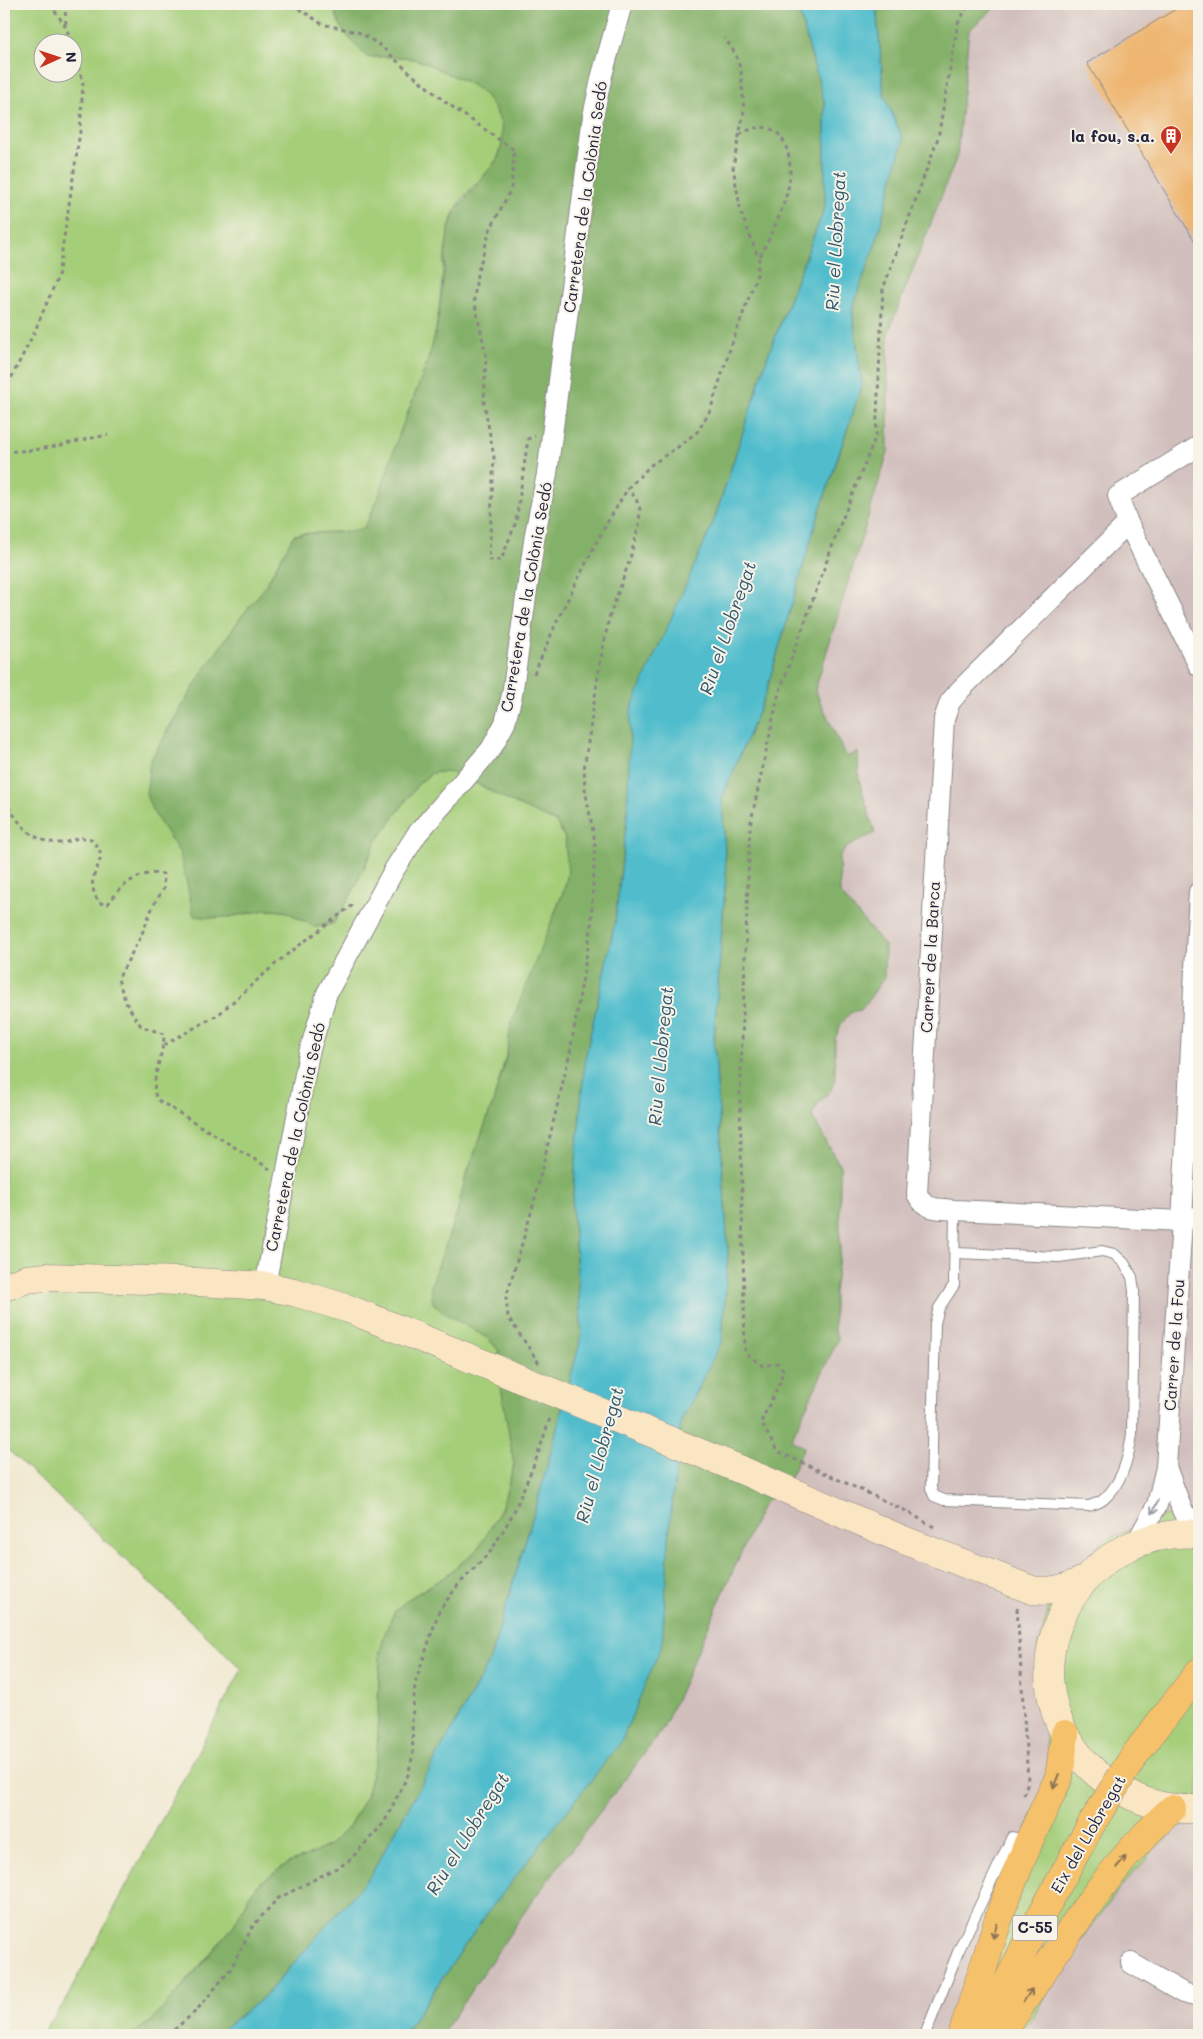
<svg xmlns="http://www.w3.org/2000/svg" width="1203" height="2039" viewBox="0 0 1203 2039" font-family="Mali,sans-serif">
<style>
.industrial{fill:#d1bfbd}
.green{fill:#a5ce79;stroke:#64785a;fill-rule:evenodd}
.forest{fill:#84b169;stroke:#536a52}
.water{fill:#51bdcc;stroke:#3a7084}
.building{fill:#eeb671}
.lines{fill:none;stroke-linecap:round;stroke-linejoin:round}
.service-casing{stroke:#8a8686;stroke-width:12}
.minor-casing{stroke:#8a8686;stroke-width:22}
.secondary-casing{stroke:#8a8686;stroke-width:29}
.trunk-casing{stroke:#8a8686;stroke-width:29}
.path{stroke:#8a8686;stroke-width:3;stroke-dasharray:4 4;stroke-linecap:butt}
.service{stroke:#fff;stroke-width:10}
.minor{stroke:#fff;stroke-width:20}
.secondary{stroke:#fbe6c4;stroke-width:28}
.trunk{stroke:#f5c16b;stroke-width:28}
.secondary-bridge-casing{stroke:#8a8686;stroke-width:29;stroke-linecap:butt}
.trunk-bridge-casing{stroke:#8a8686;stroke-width:29;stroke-linecap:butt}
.secondary-bridge{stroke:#fbe6c4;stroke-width:28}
.trunk-bridge{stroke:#f5c16b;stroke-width:28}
.oneway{stroke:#9c9ca7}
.oneway2{stroke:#8c7253}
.labels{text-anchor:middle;stroke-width:4;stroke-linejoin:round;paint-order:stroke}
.shield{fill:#f7f3e8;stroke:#62616f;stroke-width:1}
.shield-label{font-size:15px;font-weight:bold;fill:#22223b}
.poi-label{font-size:16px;font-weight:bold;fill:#22223b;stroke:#f7f3e8;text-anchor:end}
.street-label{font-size:16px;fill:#22223b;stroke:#f7f3e8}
.water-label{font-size:18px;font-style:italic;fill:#32586e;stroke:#f7f3e8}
</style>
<rect width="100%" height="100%" fill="#f7f3e8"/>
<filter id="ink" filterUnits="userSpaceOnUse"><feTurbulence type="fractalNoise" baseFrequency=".02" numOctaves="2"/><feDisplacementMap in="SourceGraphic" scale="10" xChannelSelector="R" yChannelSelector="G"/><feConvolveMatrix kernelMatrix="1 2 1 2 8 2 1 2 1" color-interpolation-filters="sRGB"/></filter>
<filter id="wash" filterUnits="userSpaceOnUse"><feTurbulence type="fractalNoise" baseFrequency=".0096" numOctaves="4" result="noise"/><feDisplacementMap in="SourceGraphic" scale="20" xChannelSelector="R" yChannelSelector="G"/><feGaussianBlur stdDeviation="1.12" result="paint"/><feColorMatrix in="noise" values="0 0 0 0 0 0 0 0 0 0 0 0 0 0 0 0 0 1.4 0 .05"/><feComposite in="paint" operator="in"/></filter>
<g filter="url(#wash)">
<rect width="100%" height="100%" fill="#f1e9d2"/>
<g class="industrial">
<path d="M999,4H1199V1510L1163,1516L1037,1652L1050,1775L976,1956L947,2035H441L532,1901L663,1729L762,1505L788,1482L791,1441L838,1339L834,1330V1291L840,1252L841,1206L829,1144L812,1116L818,1104L831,1090L835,1078V1039L842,1024L850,1013L862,1009L885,946L840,893L839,857L847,847L875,833L859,780L858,752L846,757L815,690L888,452V333L957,156L969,30Z"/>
<path d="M1199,1824V2035H1021L1080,1941L1128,1878L1178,1827Z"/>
</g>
<g class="green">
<path d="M4,4H334C336,27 352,41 367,57C379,57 392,56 404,57C427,60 466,78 483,93C492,101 498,114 501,125C512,169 462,184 452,218C441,256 443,296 435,334C428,369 411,400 400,434C388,468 382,497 363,529C340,534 317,531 294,535L263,590L241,617L201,675L166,732L152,810L180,853L184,868L229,917L265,910L285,911L315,927L333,924L351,895L376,842L418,784L431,773L448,771L465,777L509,801L556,822L565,838L568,873L564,890L552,920L510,1040L493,1103L465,1179L458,1210L431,1286L446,1314L489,1339L499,1351L514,1464L504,1501L489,1533L478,1549L444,1577L407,1600L383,1642L380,1651L378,1701L379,1727L377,1754L366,1796L349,1827L329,1845L306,1857L288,1863L260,1883L249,1896L233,1927L152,2021L137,2031L130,2035H41L64,2003L242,1669L4,1446ZM42,42H72V72H42Z"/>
<path d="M1199,1510V1824L1178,1827L1128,1878L1080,1941L1021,2035H947L976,1956L1050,1775L1037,1652L1051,1600L1103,1541L1163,1516Z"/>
</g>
<g class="forest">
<path d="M334,4H797L825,104V207L767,358L714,521L627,819L615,922L585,1059L572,1205L582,1335L539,1496L489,1663L371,1875L265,1996L215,2035H130L152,2021L200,1966L233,1927L249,1896L260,1883L288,1863L306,1857L329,1845L349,1827L366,1796L377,1754L380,1651L385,1633L394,1612L407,1600L444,1577L478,1549L501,1510L514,1465L501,1387L499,1351L489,1339L446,1314L433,1303L431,1286L458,1210L465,1179L493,1103L507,1055L511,1023L564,890L568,873L565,838L556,822L509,801L465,777L448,771L432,773L418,784L376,842L351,895L333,924L315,927L285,911L265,910L229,917L212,918L194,916L180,853L152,810L146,794L150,761L201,675L241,617L263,590L294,535C317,531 340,534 363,529C383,495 387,467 400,432C412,400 427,369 435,335C442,302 444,266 448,232L453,216L461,203L498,159L502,144V126L495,109L484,94L470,84L421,61L404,57H367C352,41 336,27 334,4Z"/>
<path d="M876,4H999L969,30L957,156L888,333V452L815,690L846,757L858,752L859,780L875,833L847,847L839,857L840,893L885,946L884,978L862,1009L850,1013L841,1024L835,1039V1078L831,1090L818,1104L812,1116L840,1166V1252L834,1291V1330L838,1339L791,1440L804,1447L788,1482L762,1505L663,1729L532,1901L441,2035H403L488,1912L671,1511L681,1421L722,1341L728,1251L714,1038L726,874L722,798L765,695L817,519L862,385L852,309L876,242L903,139L884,95Z"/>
</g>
<path class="water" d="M797,4H876L884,95L903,139L876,242L852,309L862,385L817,519L765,695L722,798L726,874L714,1038L728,1251L722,1341L681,1421L671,1511L662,1644L621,1742L488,1912L403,2035H215L265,1996L371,1875L489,1663L539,1496L582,1335L572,1205L585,1059L615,922L627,819L631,709L714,521L767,358L825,207V104Z"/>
<g id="blocks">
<path class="building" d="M1184,4H1199V248L1087,63Z"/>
</g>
</g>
<g filter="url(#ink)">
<use href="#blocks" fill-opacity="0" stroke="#8a8686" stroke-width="1"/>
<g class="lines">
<g class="service-casing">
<g id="service">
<path d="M955,1253L1059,1257L1102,1251L1114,1254L1124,1263L1132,1277L1134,1291L1132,1434C1129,1457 1121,1484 1104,1499C1100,1503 1094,1504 1089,1506L944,1500L934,1496L931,1488L935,1323L939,1308L954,1285L955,1210"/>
<path d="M925,2035L958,1952L1012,1837L1029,1841"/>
</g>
</g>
<g class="minor-casing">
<g id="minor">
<path d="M1199,446L1118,496L1128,523L1199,666"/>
<path d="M1128,523L961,689L950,702L944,719L917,1194C926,1211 937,1208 955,1210L1182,1221L1199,1216"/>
<path d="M265,1286L309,1053L327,993L394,870L417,834L491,749L505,723L512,695L535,534L547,474L593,116L602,75L622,4"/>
<path d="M1166,1467L1183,1512L1199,1527"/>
<path d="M1136,1543L1157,1505L1166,1467L1182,1221L1199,892"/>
<path d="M1131,1963L1183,1993L1199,1997"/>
</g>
</g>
<g class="secondary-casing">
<g id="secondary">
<path d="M4,1287L27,1279L46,1277L180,1281L265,1286L294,1292L349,1309L455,1352"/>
<path d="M739,1469L901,1539L1032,1590C1052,1593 1066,1588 1084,1580"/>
<path d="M1199,1534C1174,1532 1149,1537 1126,1548C1099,1562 1079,1583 1065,1609C1014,1707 1093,1813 1199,1809"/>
</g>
</g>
<g class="trunk-casing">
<g id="trunk">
<path d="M1134,1756L1199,1672"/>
<path d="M962,2035L1001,1911L1029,1841L1059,1777L1065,1734"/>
<path d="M982,2035L1032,1932L1092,1823"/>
<path d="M1001,2035C1054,1957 1101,1872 1172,1809"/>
</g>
</g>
<g class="path">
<path d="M50,4L66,27L71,42"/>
<path d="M65,4L66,27"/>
<path d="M111,4V7"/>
<path d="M292,4L322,24L361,33L381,46L409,72L444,101L514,150L511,189L490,230L477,275L474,300L486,355L484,402L494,457L489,560H501L516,522L528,439L535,436"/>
<path d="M740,135C748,129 762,124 773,130C779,133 782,138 785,144C801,183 775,224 759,259"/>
<path d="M4,392L33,335L58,277L80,132L83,82L72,48"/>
<path d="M4,451C39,453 73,441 108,435"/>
<path d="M534,674L557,621L600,535L628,488L651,465L678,447L698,431L710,411L729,352L757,275L759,259L741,213L733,167L744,110L741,71L736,55L725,38"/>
<path d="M4,800C19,823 30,842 60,843C67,843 73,839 79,838C83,838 87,838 91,839C108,856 98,861 93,879C91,887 95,896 99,903L108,904C121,885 139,870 163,874L164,888L153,906L141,936L118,979L126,1003L141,1026L164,1034C165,1053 147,1086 158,1100L270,1169"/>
<path d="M164,1045L219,1014L280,960L354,904"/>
<path d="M539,1363L508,1317L506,1298L533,1206L570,1053L591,929L595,842L585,789L584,769L600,663L609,618L629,562L639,525L640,509L636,499L628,488"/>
<path d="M934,1527L906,1511L777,1451L761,1422L780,1382L783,1370L778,1363L763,1366L745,1353L740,1098L750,826L778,696L838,530L876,436L883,289L938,138L958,23L969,4"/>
<path d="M1017,1608L1028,1781L1023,1798"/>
<path d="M168,2035L196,2011L230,1970L253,1926L277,1899L348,1862L384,1823L408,1775L413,1754L412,1722L415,1684L439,1611L458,1585L491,1551L513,1514L537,1457L550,1418"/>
</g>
<use href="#service" class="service"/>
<use href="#minor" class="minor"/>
<use href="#secondary" class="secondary"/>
<use href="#trunk" class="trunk"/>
<g class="secondary-bridge-casing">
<path id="secondary-bridge" d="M455,1352L739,1469"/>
</g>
<g class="trunk-bridge-casing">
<path id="trunk-bridge" d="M1092,1823L1134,1756"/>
</g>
<use href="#secondary-bridge" class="secondary-bridge"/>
<use href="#trunk-bridge" class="trunk-bridge"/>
</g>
<defs><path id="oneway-shaft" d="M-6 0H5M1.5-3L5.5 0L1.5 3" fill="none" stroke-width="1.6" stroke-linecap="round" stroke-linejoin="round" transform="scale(1.25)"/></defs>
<use class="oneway" href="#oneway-shaft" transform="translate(1155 1507) rotate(112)"/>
<g class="oneway2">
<use href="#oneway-shaft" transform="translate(1056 1781) rotate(112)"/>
<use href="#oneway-shaft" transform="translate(1121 1862) rotate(-50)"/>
<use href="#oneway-shaft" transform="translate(995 1931) rotate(107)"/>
<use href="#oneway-shaft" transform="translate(1028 1995) rotate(-56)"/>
</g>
</g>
<defs>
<g id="building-pin" transform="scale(1.125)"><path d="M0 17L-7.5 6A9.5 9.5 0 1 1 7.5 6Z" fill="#c8321e" stroke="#f7f3e8"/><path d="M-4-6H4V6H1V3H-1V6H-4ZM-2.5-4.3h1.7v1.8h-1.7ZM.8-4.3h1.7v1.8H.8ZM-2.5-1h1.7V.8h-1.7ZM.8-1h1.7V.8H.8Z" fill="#fff"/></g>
</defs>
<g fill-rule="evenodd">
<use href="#building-pin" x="1171" y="136"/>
</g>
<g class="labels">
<rect class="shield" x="1012.5" y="1915.5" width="45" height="25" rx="4"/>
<g class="shield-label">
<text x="1035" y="1933">C-55</text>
</g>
<g class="poi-label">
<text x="1155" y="142">la fou, s.a.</text>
</g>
<g class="street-label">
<text transform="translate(585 197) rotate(-82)" y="6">Carretera de la Colònia Sedó</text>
<text transform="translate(526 597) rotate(-80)" y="6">Carretera de la Colònia Sedó</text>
<text transform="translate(930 957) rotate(-87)" y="6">Carrer de la Barca</text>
<text transform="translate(295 1137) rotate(-78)" y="6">Carretera de la Colònia Sedó</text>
<text transform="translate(1174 1345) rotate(-86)" y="6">Carrer de la Fou</text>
<text transform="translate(1088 1834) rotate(-60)" y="6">Eix del Llobregat</text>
</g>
<g class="water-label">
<text transform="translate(836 241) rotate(-87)" y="6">Riu el Llobregat</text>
<text transform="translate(728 628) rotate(-71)" y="6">Riu el Llobregat</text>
<text transform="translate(661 1056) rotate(-85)" y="6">Riu el Llobregat</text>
<text transform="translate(600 1455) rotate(-75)" y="6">Riu el Llobregat</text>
<text transform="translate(468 1834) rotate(-58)" y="6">Riu el Llobregat</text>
</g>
</g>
<rect width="1203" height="2039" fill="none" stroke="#f7f3e8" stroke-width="20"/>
<g transform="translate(58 58) rotate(87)"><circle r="24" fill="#f7f3e8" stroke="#a29fa3"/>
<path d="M0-4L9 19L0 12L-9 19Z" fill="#c8321e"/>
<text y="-8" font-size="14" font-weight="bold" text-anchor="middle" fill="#22223b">N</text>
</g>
</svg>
